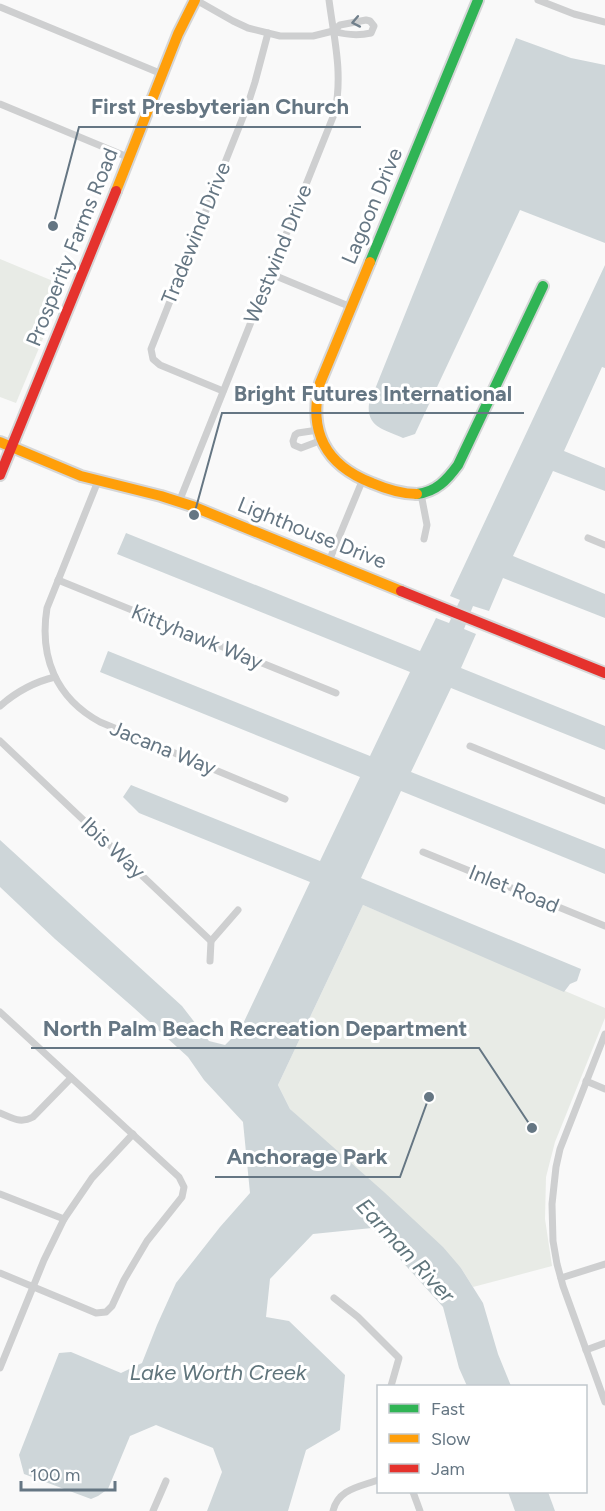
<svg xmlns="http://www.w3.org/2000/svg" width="605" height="1511" viewBox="0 0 605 1511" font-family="Figtree,sans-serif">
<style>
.green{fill:#e8ebe6}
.water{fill:#ced6d9}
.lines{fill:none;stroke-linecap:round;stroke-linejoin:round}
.fast-casing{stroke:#d5d6d7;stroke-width:14}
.slow-casing{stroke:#d5d6d7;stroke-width:14}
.jam-casing{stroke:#d5d6d7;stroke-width:14}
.street{stroke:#cecfd0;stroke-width:7}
.fast{stroke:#30b455;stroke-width:10}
.slow{stroke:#ff9f0a;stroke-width:10}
.jam{stroke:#e5322d;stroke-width:10}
.oneway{stroke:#707f8b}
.labels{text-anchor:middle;stroke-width:6;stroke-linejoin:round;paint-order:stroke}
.street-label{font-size:21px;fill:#657683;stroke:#fff}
.water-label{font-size:22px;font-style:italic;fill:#60757c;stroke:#fff}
.leader{fill:none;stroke:#657683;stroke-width:2}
.callout-dot{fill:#657683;stroke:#fff;stroke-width:2}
.callout-label{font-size:22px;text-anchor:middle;font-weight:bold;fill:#657683;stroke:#fff;stroke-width:6;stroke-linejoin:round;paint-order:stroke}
</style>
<rect width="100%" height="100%" fill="#f9f9f9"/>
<g class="green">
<path d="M0,259L65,286L16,403L0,397Z"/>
<path d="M363,905L605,1008V1018L555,1142L546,1177L545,1219L552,1266L473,1287L461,1268L290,1109L278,1085Z"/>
</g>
<g class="water">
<path d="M516,38L571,58L605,65V243L520,210L415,434L403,438C385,430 366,427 369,404Z"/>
<path d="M605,265V368L602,367L564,451L605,468V491L553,471L513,556L605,594V618L503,578L489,611L473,606L464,629L476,634L461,668L605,726V750L451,688L411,772L605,849V874L401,791L361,878L581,969L577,981L570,984L564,992L363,905L278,1085L290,1109L384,1192L443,1247L461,1268L483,1303L498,1354L511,1386H467L459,1368L443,1307L372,1228L313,1234L270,1279L266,1317L289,1321L345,1375L340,1430L306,1450L288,1511H207L222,1472L213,1448L156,1425L130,1436L108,1489L98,1496L91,1499L24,1474L19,1455L59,1353L71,1352L121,1373L142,1363L157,1325L176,1283L220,1227L250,1193L243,1122L204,1080L188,1057L134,1008L55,939L0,887V840L182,1006L209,1041L225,1045L232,1038L241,1028L310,882L139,813L123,797L131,785L320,861L360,777L100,672L108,651L370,756L410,672L117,554L126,533L420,651L436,618L449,623L460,600L450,596Z"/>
<path d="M508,1492H548L555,1511H515Z"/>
</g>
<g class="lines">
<g class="fast-casing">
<g id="fast">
<path d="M370,262L478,0"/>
<path d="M417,494C436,492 447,480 458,465L543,286"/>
</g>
</g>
<g class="slow-casing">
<g id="slow">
<path d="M116,191L178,34L195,0"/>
<path d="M370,262L320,383C308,431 325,465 372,483C386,489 401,494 417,494"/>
<path d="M0,442L81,476L161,496L192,506L401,591"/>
</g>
</g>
<g class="jam-casing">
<g id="jam">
<path d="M0,475L116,191"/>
<path d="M401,591L605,673"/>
</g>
</g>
<g class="street">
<path d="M196,0L233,21L248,28L280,36H313L333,31L340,25L366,20L370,21L374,26L371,33C358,36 346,35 333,31"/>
<path d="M538,0L574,14L605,22"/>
<path d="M0,7L162,74"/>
<path d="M0,104L130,158"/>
<path d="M271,274L351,307"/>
<path d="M223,391L160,365L153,359L151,349L247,107L255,82L268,33"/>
<path d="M318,430L298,433L295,435L293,441L294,445L301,448L322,440"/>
<path d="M98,481L47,608C39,657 56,698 100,722L285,799"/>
<path d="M421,494L427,525L424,539"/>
<path d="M179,502L335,112C343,72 334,39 329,0"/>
<path d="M588,538L605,545"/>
<path d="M329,561L363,479"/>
<path d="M58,580L336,693"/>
<path d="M0,706C16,692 34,682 55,677"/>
<path d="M0,741L211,941L210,961"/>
<path d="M470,746L605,801"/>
<path d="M423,852L605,926"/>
<path d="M211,941L238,910"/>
<path d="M0,1012L179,1177L184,1187L182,1197L147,1241L124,1280L112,1306L106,1312L96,1313L0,1273"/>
<path d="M605,1034L560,1149L556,1167L552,1204L553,1241L557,1264L563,1286L605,1402"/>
<path d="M586,1081L605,1089"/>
<path d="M0,1113C13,1118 20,1124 33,1117L71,1078"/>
<path d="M0,1194L64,1219"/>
<path d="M561,1278L605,1264"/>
<path d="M334,1298L358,1317L399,1358L391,1386"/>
<path d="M586,1350L605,1343"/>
<path d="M0,1368L44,1260L64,1219L92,1178L133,1134"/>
<path d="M413,1492L420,1511"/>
<path d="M153,1511L166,1481"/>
<path d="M333,1511C338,1489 359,1487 378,1480"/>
</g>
<use href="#fast" class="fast"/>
<use href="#slow" class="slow"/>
<use href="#jam" class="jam"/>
</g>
<defs><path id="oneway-chevron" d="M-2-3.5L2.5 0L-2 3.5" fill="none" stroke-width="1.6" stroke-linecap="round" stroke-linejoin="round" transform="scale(1.5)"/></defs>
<use class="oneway" href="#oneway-chevron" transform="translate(356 22) rotate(169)"/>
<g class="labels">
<g class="street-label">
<text transform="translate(372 206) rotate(-67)" y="7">Lagoon Drive</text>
<text transform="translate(196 233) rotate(-68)" y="7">Tradewind Drive</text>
<text transform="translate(72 247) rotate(-68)" y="7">Prosperity Farms Road</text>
<text transform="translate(278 254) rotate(-68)" y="7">Westwind Drive</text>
<text transform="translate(312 533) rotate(22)" y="7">Lighthouse Drive</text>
<text transform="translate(197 637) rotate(22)" y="7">Kittyhawk Way</text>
<text transform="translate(163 748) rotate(22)" y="7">Jacana Way</text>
<text transform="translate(113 848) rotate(43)" y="7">Ibis Way</text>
<text transform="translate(514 889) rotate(22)" y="7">Inlet Road</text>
</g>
<g class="water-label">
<text transform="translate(406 1250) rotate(47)" y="8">Earman River</text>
<text x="218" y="1380">Lake Worth Creek</text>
</g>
</g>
<path class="leader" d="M53 226L79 127H361M194 515L222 413H524M532 1128L479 1048H31M429 1097L400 1177H215"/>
<g class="callout-dot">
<circle cx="53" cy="226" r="6"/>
<circle cx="194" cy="515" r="6"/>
<circle cx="532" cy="1128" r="6"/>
<circle cx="429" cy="1097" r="6"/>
</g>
<g class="callout-label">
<text x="220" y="114">First Presbyterian Church</text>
<text x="373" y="401">Bright Futures International</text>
<text x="255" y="1036">North Palm Beach Recreation Department</text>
<text x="307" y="1164">Anchorage Park</text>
</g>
<rect x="377" y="1385" width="210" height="108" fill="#ffffff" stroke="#c1c8cd" stroke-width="1.5"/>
<rect x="389" y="1404" width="30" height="9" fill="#30b455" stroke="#c1c8cd" stroke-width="1.5"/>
<text x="431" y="1415" font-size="18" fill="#657683">Fast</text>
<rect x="389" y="1434" width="30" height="9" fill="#ff9f0a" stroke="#c1c8cd" stroke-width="1.5"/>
<text x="431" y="1445" font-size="18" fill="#657683">Slow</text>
<rect x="389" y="1464" width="30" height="9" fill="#e5322d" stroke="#c1c8cd" stroke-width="1.5"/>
<text x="431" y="1475" font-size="18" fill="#657683">Jam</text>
<path d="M21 1481v9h94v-9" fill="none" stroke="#657683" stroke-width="3"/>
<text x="30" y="1481" font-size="18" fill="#657683" stroke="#ffffff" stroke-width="4.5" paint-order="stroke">100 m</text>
</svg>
